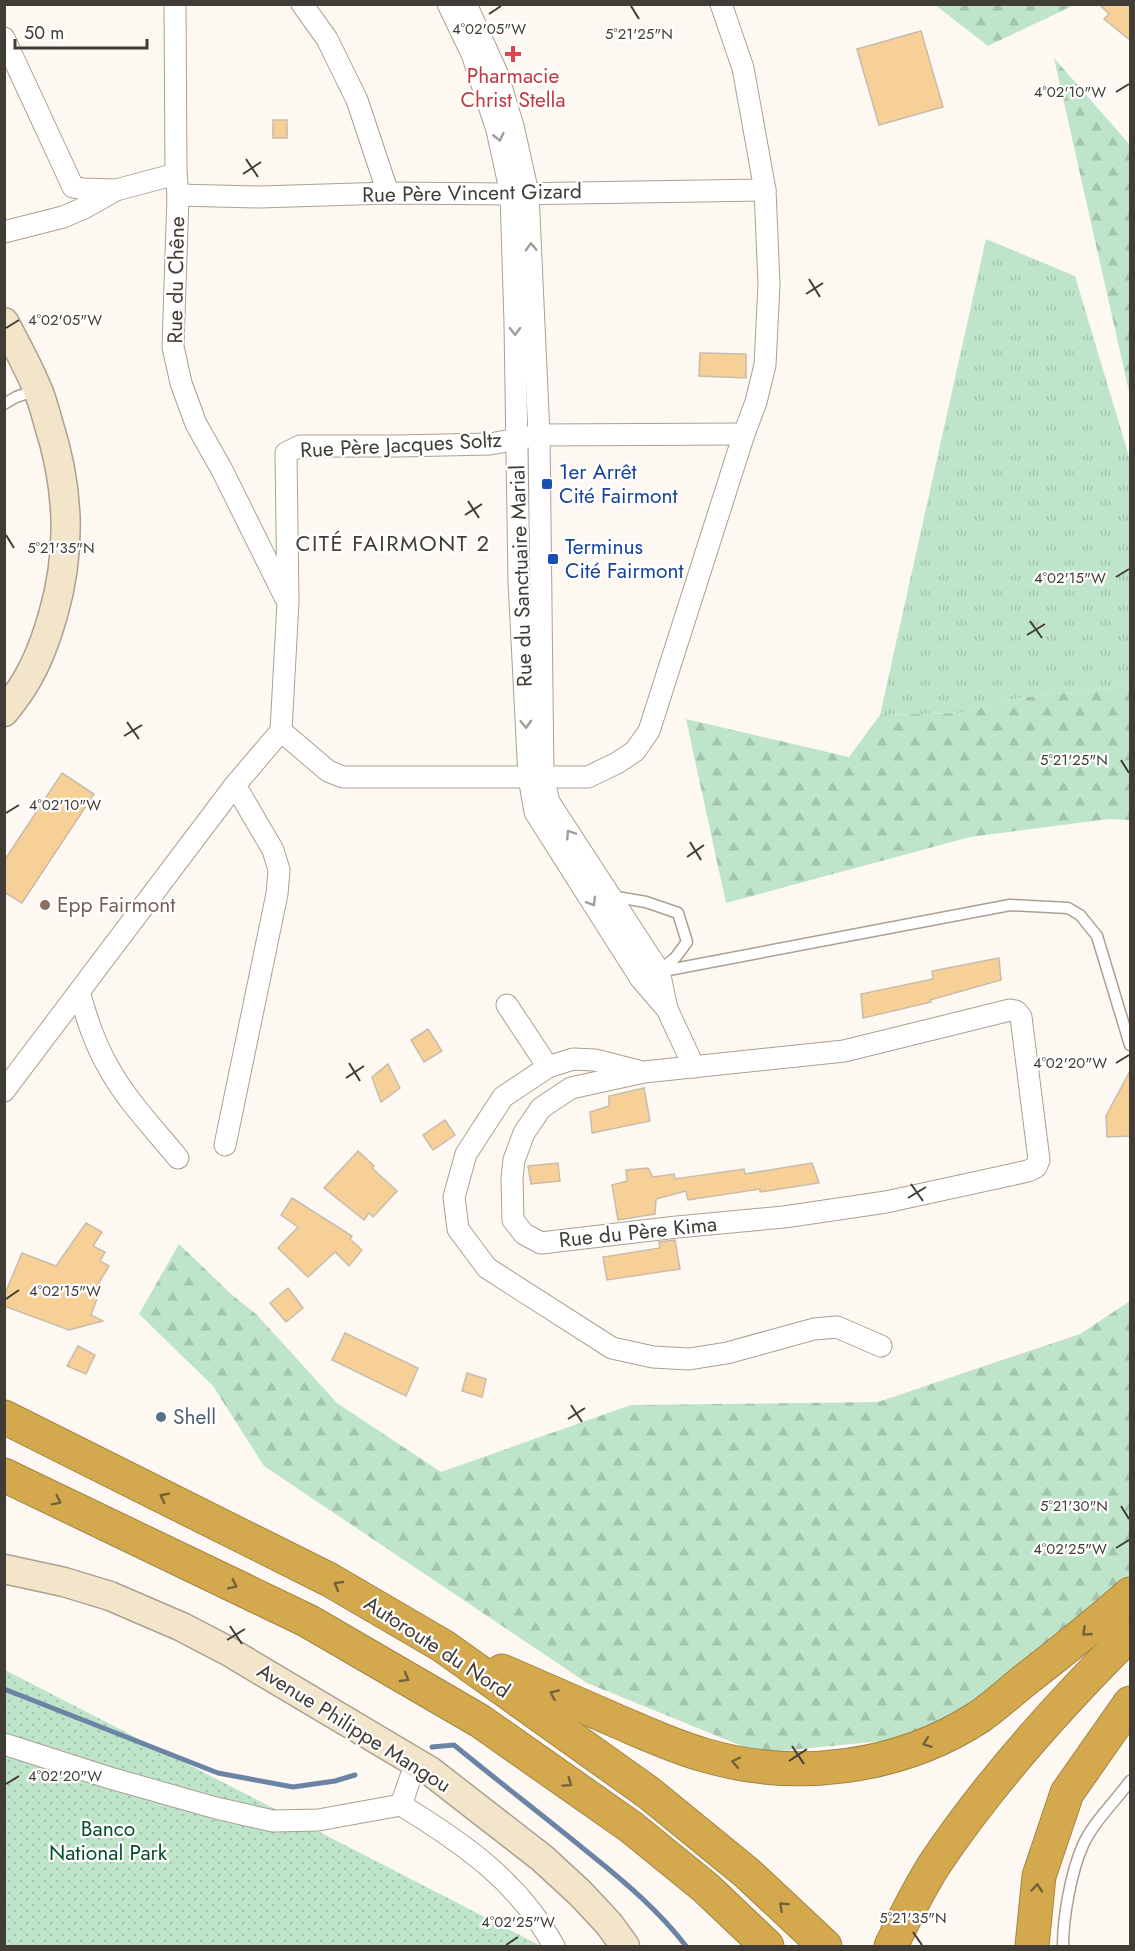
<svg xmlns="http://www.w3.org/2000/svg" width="1135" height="1951" viewBox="0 0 1135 1951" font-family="Jost,sans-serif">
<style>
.grass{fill:url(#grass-tufts)}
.forest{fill:url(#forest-firs)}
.park{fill:url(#park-dots)}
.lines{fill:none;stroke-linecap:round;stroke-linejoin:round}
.stream{stroke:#6b83a4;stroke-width:5}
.building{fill:#f7d097;stroke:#c8bcac;stroke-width:1.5}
.lane-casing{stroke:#aba091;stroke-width:13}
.street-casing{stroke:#aba091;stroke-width:23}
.secondary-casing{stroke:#aba091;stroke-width:31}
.highway-casing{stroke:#a18345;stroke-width:35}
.lane{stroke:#fff;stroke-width:10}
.street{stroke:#fff;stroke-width:21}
.secondary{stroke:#f2e5ca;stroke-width:28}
.highway{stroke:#d4a94d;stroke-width:33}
.oneway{stroke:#a09e9a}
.oneway2{stroke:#74623d}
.ticks{fill:none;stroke:#413c35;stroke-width:2}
.health-dot{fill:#e0444e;stroke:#fff;stroke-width:2}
.transit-dot{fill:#1a4fb4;stroke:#fff;stroke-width:2}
.education-dot{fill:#8d6e63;stroke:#fff;stroke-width:2}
.service-dot{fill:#5c6f8a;stroke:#fff;stroke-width:2}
.labels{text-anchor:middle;stroke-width:4.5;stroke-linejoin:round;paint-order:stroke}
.health-label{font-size:21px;fill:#be3a42;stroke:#fff}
.street-label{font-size:21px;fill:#413c35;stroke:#fff}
.transit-label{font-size:21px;fill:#164399;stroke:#fff;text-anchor:start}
.education-label{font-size:21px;fill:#785e54;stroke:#fff;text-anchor:start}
.service-label{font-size:21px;fill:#4e5e75;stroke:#fff;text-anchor:start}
.park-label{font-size:21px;fill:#034e29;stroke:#fff}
.neighbourhood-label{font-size:22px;letter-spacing:1.5px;fill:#413c35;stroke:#fff}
.ticks-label{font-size:15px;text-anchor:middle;fill:#413c35;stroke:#fff;stroke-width:4.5;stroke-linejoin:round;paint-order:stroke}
</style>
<defs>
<pattern id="grass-tufts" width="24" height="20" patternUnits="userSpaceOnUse" patternTransform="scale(1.5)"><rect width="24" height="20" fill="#bee5c9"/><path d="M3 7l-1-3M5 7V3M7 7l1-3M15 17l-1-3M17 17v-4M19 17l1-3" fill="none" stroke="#a4c5ad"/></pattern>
<pattern id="forest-firs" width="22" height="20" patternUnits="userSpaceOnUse" patternTransform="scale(1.5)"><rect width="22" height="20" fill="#bee5c9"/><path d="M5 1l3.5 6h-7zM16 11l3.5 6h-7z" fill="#a4c5ad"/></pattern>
<pattern id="park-dots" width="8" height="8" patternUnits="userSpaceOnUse" patternTransform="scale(1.5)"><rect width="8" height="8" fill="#bee5c9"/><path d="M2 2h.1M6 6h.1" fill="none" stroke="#a4c5ad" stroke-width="1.8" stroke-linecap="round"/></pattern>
</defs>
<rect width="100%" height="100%" fill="#fdf9f2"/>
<path class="grass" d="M986,239L1075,276L1130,460V681L1111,688L1019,698L961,713L880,715Z"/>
<g class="forest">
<path d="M935,5H1074L988,46Z"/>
<path d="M1054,58L1130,145V396Z"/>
<path d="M1130,681V820L1109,819L970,837L726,903L686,719L849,757L880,715L961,713L1019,698L1111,688Z"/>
<path d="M179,1244L231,1294L257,1315L337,1403L441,1472L631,1405L878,1402L1080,1334L1130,1301V1582L982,1706L902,1739L759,1753L587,1683L264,1466L213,1386L139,1314Z"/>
</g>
<path class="park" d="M5,1670L541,1946H5Z"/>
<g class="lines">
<g class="stream">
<path d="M4,1689L218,1773L293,1787L335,1781L355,1775"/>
<path d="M432,1747L454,1745C499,1782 545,1817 590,1854C625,1882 659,1911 686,1946"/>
</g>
</g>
<g class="building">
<path d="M1099,4H1131V41L1104,19L1109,14Z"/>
<path d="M921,31L943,107L879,125L857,49Z"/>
<rect x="273" y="120" width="14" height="18"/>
<path d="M700,353L746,354V378L699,376Z"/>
<path d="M62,773L94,794L22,903L4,892V861Z"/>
<path d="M999,958L1001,980L930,1000L931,1002L863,1018L861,994L933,979L932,971Z"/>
<path d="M428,1029L442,1051L424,1062L411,1040Z"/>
<path d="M388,1064L400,1088L381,1102L372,1077Z"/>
<path d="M1131,1069V1136L1107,1137L1106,1116Z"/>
<path d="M644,1088L650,1121L592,1133L590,1112L609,1106V1096Z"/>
<path d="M445,1120L455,1135L433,1150L423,1135Z"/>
<path d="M358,1151L374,1166L372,1168L397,1191L373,1217L369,1213L364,1220L324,1188Z"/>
<path d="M558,1163L560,1181L531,1184L528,1166Z"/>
<path d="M812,1163L819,1183L760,1192V1189L688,1200L686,1191L656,1199L655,1214L618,1220L612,1185L627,1181L626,1170L648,1168L653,1177L674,1174L675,1179L744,1169L745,1174Z"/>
<path d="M292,1198L352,1236L350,1239L362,1250L349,1266L335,1252L308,1277L278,1248L298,1227L281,1215Z"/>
<path d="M86,1223L102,1232L93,1246L105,1252L100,1261L109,1266L92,1294L98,1296L91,1315L103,1321L69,1330L4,1306V1296L22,1253L56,1266Z"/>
<path d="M675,1240L680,1269L607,1280L603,1257L660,1248L659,1242Z"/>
<path d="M288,1288L303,1308L286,1322L270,1303Z"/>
<path d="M345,1333L418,1368L406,1396L332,1360Z"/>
<path d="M78,1346L95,1355L86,1374L67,1366Z"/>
<path d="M467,1373L486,1379L482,1397L462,1391Z"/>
</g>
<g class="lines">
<g class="lane-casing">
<g id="lane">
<path d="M4,404L16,397L37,390"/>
<path d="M611,896L646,902L678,913L687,942L675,958L661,969"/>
<path d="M658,972L1010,905L1068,908L1080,915L1097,936L1130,1045"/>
<path d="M1063,1946C1063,1917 1071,1872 1083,1845C1094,1821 1115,1802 1130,1781"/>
</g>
</g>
<g class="street-casing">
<g id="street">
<path d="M175,4L176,174L178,195L173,347L181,383L196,424L222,470L285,597"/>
<path d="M302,4L327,39L357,100L388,193"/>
<path d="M448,4L472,54L497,130L511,194L515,323L519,582L529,777L535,812L641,979L666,1008"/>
<path d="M466,4L497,73L513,126L528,193L539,435L543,777L549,802L659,971L667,1009L694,1067"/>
<path d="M4,38L73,187L83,189L116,190"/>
<path d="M178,195L260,197L388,193L511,194L765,190"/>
<path d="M4,232L63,217L84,208L116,190L176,174"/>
<path d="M281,731L328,771L343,777H588L617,763L635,751L649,731L744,434L756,402L765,365L769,284L765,190L743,68L721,4"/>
<path d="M79,992C87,1019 95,1045 110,1070C128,1102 155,1130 178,1158"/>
<path d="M507,1005L548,1067"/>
<path d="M1010,1010L1016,1011L1021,1017L1039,1160L1036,1167L1028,1171L886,1202L784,1217L677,1227L541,1243L524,1234L513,1220L512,1178L514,1160L524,1133L541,1108L571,1088L644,1072L844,1051Z"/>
<path d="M638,1071L595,1060L573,1059L548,1067L503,1097L466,1154L454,1197L458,1229L487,1268L612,1348L653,1357L689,1359L727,1353L814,1329L837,1327L881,1346"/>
<path d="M4,1091L235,785L281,731L288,602L286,453L300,446H398L490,444L539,435L744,434"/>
<path d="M225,1145L277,894L279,870L273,850L235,785"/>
<path d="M4,1744L110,1778L216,1808L273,1821L318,1820L401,1805C463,1843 518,1881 554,1946"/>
<path d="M401,1805L416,1762"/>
</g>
</g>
<g class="secondary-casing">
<g id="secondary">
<path d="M4,322C16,344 27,365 37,388C42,399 45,411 48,422C69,487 72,549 53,615C42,653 30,681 4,712"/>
<path d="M4,1569L64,1582L110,1596L182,1627L228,1651L430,1771L542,1858L580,1893L609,1924L625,1946"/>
</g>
</g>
<g class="highway-casing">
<g id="highway">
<path d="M4,1417L330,1580L443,1646L649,1793L747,1873L825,1946"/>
<path d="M4,1475L308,1621L480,1721L631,1827L706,1888L767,1946"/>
<path d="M502,1671C541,1688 580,1705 619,1722C647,1734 675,1747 704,1755C795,1782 899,1769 979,1717C995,1706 1010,1692 1025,1680C1061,1652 1096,1624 1130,1594"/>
<path d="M891,1946C903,1921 919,1889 934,1865C990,1781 1059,1705 1130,1634"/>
<path d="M1032,1946L1039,1876L1067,1793L1130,1703"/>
</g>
</g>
<use href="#lane" class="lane"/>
<use href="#street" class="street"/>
<use href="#secondary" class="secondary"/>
<use href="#highway" class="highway"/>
</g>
<defs><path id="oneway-chevron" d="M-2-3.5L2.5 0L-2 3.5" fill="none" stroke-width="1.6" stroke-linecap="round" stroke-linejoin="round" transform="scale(1.5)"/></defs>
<g class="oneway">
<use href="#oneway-chevron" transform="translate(499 137) rotate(77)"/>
<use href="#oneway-chevron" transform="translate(531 247) rotate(-92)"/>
<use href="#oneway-chevron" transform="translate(515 331) rotate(89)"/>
<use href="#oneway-chevron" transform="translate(526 724) rotate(87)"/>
<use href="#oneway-chevron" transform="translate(570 834) rotate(-123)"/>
<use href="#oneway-chevron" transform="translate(592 902) rotate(58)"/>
</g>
<g class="oneway2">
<use href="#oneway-chevron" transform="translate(164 1497) rotate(-153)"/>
<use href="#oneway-chevron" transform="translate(57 1501) rotate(26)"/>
<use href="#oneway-chevron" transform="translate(233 1585) rotate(26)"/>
<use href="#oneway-chevron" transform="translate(338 1585) rotate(-150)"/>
<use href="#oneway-chevron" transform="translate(1086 1632) rotate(139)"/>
<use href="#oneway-chevron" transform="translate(405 1678) rotate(30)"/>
<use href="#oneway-chevron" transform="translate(554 1694) rotate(-157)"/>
<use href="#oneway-chevron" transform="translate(927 1743) rotate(159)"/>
<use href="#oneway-chevron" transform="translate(736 1762) rotate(-168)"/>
<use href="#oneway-chevron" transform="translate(568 1783) rotate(35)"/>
<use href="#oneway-chevron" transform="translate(1037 1888) rotate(-85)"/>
<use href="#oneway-chevron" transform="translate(783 1906) rotate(-137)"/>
</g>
<path class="ticks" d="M631,6L639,19M489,14L501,6M1116,92L1129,84M246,159L258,177M243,174L261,162M809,279L820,297M806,294L823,283M6,328L19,320M468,501L479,518M465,515L482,504M6,535L14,548M1116,577L1129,569M1030,621L1042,638M1027,635L1045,624M127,722L139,739M124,736L142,725M1121,760L1129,773M6,813L19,805M690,842L701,860M687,857L704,845M349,1063L360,1081M1116,1063L1129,1055M346,1078L364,1066M911,1184L923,1201M908,1198L926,1187M6,1299L19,1290M571,1405L582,1422M568,1419L585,1408M1121,1506L1129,1519M1116,1548L1129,1540M230,1626L242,1644M227,1640L245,1629M792,1746L804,1764M789,1761L807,1749M6,1784L19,1776M913,1932L922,1945M506,1945L518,1937"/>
<path class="health-dot" d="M510 45h6v6h6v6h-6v6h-6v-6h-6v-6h6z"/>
<g class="transit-dot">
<rect x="541" y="478" width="12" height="12" rx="3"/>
<rect x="547" y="553" width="12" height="12" rx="3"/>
</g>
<circle class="education-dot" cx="45" cy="905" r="6"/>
<circle class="service-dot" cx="161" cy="1417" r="6"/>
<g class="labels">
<g class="health-label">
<text x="513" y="83">Pharmacie<tspan x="513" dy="24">Christ Stella</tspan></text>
</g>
<g class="street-label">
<text transform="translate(472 193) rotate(-1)" y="7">Rue Père Vincent Gizard</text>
<text transform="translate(176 280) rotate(-89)" y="7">Rue du Chêne</text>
<text transform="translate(401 445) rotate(-3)" y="7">Rue Père Jacques Soltz</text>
<text transform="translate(521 576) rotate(-92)" y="7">Rue du Sanctuaire Marial</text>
<text transform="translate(638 1232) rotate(-6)" y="7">Rue du Père Kima</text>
<text transform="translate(437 1647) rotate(33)" y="7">Autoroute du Nord</text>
<text transform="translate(354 1728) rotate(32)" y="7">Avenue Philippe Mangou</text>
</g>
<g class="transit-label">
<text x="559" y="479">1er Arrêt<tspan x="559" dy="24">Cité Fairmont</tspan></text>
<text x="565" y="554">Terminus<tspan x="565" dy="24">Cité Fairmont</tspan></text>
</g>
<g class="education-label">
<text x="57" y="912">Epp Fairmont</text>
</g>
<g class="service-label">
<text x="173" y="1424">Shell</text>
</g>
<g class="park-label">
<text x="108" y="1836">Banco<tspan x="108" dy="24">National Park</tspan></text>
</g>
<g class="neighbourhood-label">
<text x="393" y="551">CITÉ FAIRMONT 2</text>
</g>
</g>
<g class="ticks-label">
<text x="489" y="34">4°02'05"W</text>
<text x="639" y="39">5°21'25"N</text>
<text x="1070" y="97">4°02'10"W</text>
<text x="65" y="325">4°02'05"W</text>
<text x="61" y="553">5°21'35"N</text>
<text x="1070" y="583">4°02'15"W</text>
<text x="1074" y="765">5°21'25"N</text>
<text x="65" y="810">4°02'10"W</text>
<text x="1070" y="1068">4°02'20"W</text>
<text x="65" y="1296">4°02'15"W</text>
<text x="1074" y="1511">5°21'30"N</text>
<text x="1070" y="1554">4°02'25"W</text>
<text x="65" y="1781">4°02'20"W</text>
<text x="913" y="1923">5°21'35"N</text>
<text x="518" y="1927">4°02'25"W</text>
</g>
<rect width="1135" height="1951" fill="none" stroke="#413c35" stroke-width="12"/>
<path d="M15 39v9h132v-9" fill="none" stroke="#413c35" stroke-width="3"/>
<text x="24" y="39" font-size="18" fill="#413c35" stroke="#ffffff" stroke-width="4.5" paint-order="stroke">50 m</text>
</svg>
